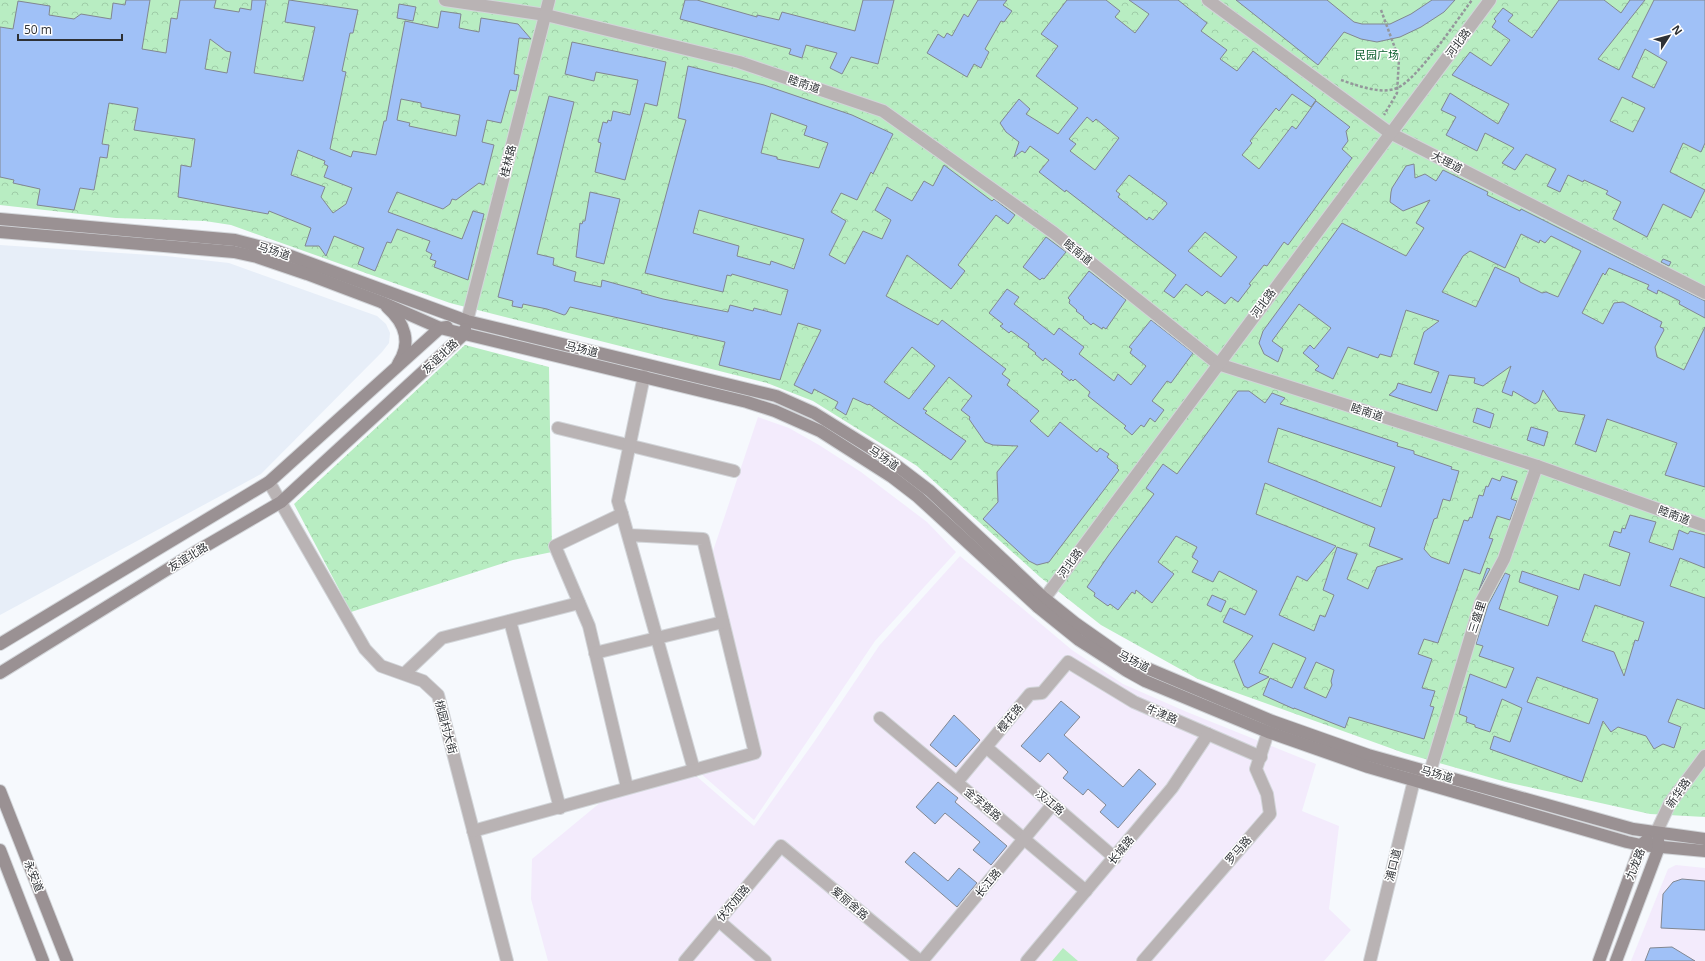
<svg xmlns="http://www.w3.org/2000/svg" width="1705" height="961" viewBox="0 0 1705 961" font-family="'Open Sans','Noto Sans SC',sans-serif">
<style>
.built{fill:#e7eef8}
.education{fill:#f3ebfc}
.park{fill:url(#park-crowns)}
.pitch{fill:#b8edc2}
.building{fill:#a0c1f7;stroke:#818791;fill-rule:evenodd}
.lines{fill:none;stroke-linecap:round;stroke-linejoin:round}
.minor-casing{stroke:#d2d5d9;stroke-width:14}
.tertiary-casing{stroke:#d2d5d9;stroke-width:14}
.secondary-casing{stroke:#d2d5d9;stroke-width:14}
.path{stroke:#94979b;stroke-width:2.5;stroke-dasharray:3 2;stroke-linecap:butt}
.minor{stroke:#b9b3b4;stroke-width:12}
.tertiary{stroke:#b9b3b4;stroke-width:12}
.secondary{stroke:#9a9193;stroke-width:12}
.labels{text-anchor:middle;stroke-width:3;stroke-linejoin:round;paint-order:stroke}
.street-label{font-size:11px;fill:#2e3135;stroke:#fff}
.park-label{font-size:11px;fill:#045927;stroke:#fff}
</style>
<defs>
<pattern id="park-crowns" width="20" height="18" patternUnits="userSpaceOnUse"><rect width="20" height="18" fill="#b8edc2"/><path d="M2 6a3 3 0 1 1 6 0M12 15a3 3 0 1 1 6 0" fill="none" stroke="#9ecca7"/></pattern>
</defs>
<rect width="100%" height="100%" fill="#f6f9fd"/>
<path class="built" d="M0,245L166,256L229,263L377,316L386,324L390,333L389,343L382,352L261,474L0,615Z"/>
<g class="education">
<path d="M758,417L789,428L819,445L861,472L927,522L956,552L875,641L754,820L700,773L760,756L712,554Z"/>
<path d="M960,556L1072,650L1123,684L1187,712L1316,764L1302,811L1339,826L1329,909L1351,930L1324,961H548L531,899L532,859L607,797L695,775L754,826L814,742L879,646Z"/>
<path d="M1676,865L1705,868V961H1631L1668,869Z"/>
</g>
<g class="park">
<path d="M0,0H1705V817L1650,814L1506,782L1404,753L1198,679L1101,625L1040,577L917,466L813,401L767,383L450,303L231,225L205,221L116,218L0,205Z"/>
<path d="M465,345L549,367L552,552L513,560L351,612L294,504Z"/>
</g>
<path class="pitch" d="M1063,948L1078,961H1052Z"/>
<g class="building">
<path d="M126,0H150L142,49L166,53L171,18L177,19L180,0H216L214,8L239,12L240,8L251,10L252,0H266L254,73L303,81L315,27L285,22L289,0L358,10L353,33H350L342,71L346,72L330,149L351,157L353,151L376,155L384,121H386L405,21L438,28L441,11L461,14L459,28L479,32L481,18L518,24L531,39L519,38L514,74L519,75L516,91L510,90L501,123L487,120L482,142L494,145L484,185L479,183L456,200L452,199L450,204L443,209L397,192L388,212L462,239L473,211L484,214L468,280L434,267L436,261L430,259L432,254L426,251L430,241L397,229L391,243L387,242L375,271L358,264L364,248L334,236L326,256L319,246H305L311,228L269,211L268,214L178,197L181,165L191,167L195,139L134,130L138,108L109,103L102,144L109,145L107,158L100,157L94,190L80,188L74,210L37,205L40,189L13,183L14,180L0,177V27L13,29L18,1L50,6L49,15L74,19L81,14L111,19L113,3L125,5ZM210,39L226,51L231,52L227,73L205,69ZM401,99L421,103V107L460,115L456,136L409,126L410,123L397,120ZM298,150L325,161L324,164L328,166L324,177L352,188L346,204L333,213L321,197L325,187L291,175Z"/>
<path d="M685,0H697L757,17V15L779,20L782,12L855,31L863,0H894L878,64L851,57L842,74L830,68L837,53L806,45L802,58L789,54L791,49L680,19Z"/>
<path d="M978,0H1007L1003,5L1012,11L1004,22L1001,21L985,49L989,52L981,68L974,64L967,77L927,53L938,34L944,38L947,33L952,36L964,14L968,17Z"/>
<path d="M1067,0H1106L1120,11L1115,17L1135,33L1149,14L1129,0H1178L1207,23L1201,31L1227,50L1220,59L1237,71L1253,51L1316,100L1311,107L1292,94L1279,111L1276,108L1250,141L1252,143L1242,155L1259,169L1292,126L1296,129L1316,101L1350,127L1346,131L1348,141L1342,149L1352,158L1288,245L1284,242L1267,266L1264,265L1249,284L1251,285L1238,302L1231,297L1225,304L1207,291L1202,296L1186,284L1174,298L1164,291L1176,275L1066,190L1065,192L1039,172L1049,160L1030,146L1025,153L1022,151L1014,157L1019,142L1006,132L1000,123L1019,99L1030,109L1026,114L1058,134L1078,108L1036,76L1058,46L1041,34ZM1087,117L1093,122L1096,119L1119,138L1095,170L1070,151L1076,144L1069,139ZM1129,175L1166,202L1167,204L1153,220L1149,217L1147,220L1118,197L1120,194L1116,191ZM1205,232L1237,257L1221,277L1188,251Z"/>
<path d="M1236,0H1327L1354,22L1362,24H1390L1411,14L1432,0H1455L1444,12L1421,27L1400,37L1377,42L1361,39L1344,32L1318,65Z"/>
<path d="M1559,0H1604L1621,13L1630,0H1645L1598,59L1619,70L1654,0H1705V143L1701,152L1683,143L1670,172L1705,190L1691,218L1663,204L1647,237L1613,219L1621,202L1606,194L1608,191L1584,180L1583,182L1568,175L1560,192L1547,186L1556,169L1526,154L1515,170L1502,163L1514,148L1485,133L1477,151L1446,135L1456,117L1441,110L1450,93L1498,124L1509,104L1452,75L1470,52L1491,66L1510,40L1492,27L1496,21L1494,19L1503,8L1513,15L1508,21L1532,38ZM1645,49L1667,62L1654,88L1632,77ZM1622,97L1645,108L1633,132L1610,121Z"/>
<path d="M399,4L416,7L413,21L397,18Z"/>
<path d="M572,42L666,62L657,106L645,103L625,180L595,172L601,143L598,142L603,122L607,123L608,120L611,121L613,111L630,115L638,80L596,72L594,81L565,74Z"/>
<path d="M688,66L764,85L852,115L893,134L873,174L871,172L857,200L841,193L831,212L846,221L829,255L845,264L863,231L882,239L891,220L875,210L887,187L912,201L924,181L933,186L944,165L992,201L994,199L1015,215L1008,224L996,215L958,265L965,271L951,289L907,255L886,296L938,325L942,320L1006,369L1002,374L1010,380L1007,385L1039,411L1030,421L1048,437L1060,422L1097,452L1100,448L1109,454L1107,457L1118,466L1117,468L1119,470L1049,562L1037,565L1029,561L983,519L998,502L997,472L1018,446L993,445L985,442L969,419L970,417L961,410L972,396L949,377L923,409L927,411L925,413L966,441L951,460L869,404L868,405L853,398L846,415L835,408L838,402L814,389L812,394L794,385L821,330L798,323L780,380L719,365L725,342L570,307L566,314L564,315L547,309L523,304L522,308L512,306L513,301L498,297L549,96L574,102L537,254L554,258L553,265L576,272L574,281L601,287L602,280L642,291L641,293L663,299L728,312L730,305L753,311L754,308L781,315L788,290L732,274L731,276L727,275L723,292L645,273L686,120L678,118ZM771,113L807,126L804,135L828,143L819,168L777,159V157L761,153ZM699,210L804,239L794,269L771,261L770,265L737,256L739,246L693,233ZM912,347L935,366L909,399L884,382Z"/>
<path d="M1414,164L1415,178L1425,174L1436,181L1443,170L1488,192L1487,195L1520,211L1521,209L1705,301V318L1679,304L1680,301L1658,290L1657,294L1647,289L1649,285L1609,268L1605,275L1603,273L1582,313L1603,324L1614,303L1623,302L1662,322L1660,327L1663,328L1664,330L1655,347L1657,357L1684,370L1705,327V487L1665,475L1677,443L1607,419L1596,452L1575,444L1585,415L1558,411L1543,390L1539,401L1535,404L1513,391L1512,396L1502,392L1511,366L1483,386L1474,383L1475,378L1449,375L1437,411L1389,395L1396,389L1398,383L1431,393L1439,372L1414,364L1424,332L1439,321L1406,310L1391,357L1380,354L1378,358L1348,347L1333,379L1315,370L1319,366L1303,353L1310,345L1314,349L1331,328L1299,304L1272,341L1283,349L1278,362L1264,354L1259,343L1263,331L1342,223L1406,256L1424,228L1416,223L1430,200L1403,211L1390,202L1391,192L1392,188L1406,166ZM1521,234L1539,243L1540,240L1545,243L1551,236L1581,251L1558,297L1546,292L1542,293L1520,282L1519,278L1495,267L1476,307L1442,292L1463,256L1470,251L1505,268Z"/>
<path d="M590,192L620,199L604,264L576,257L580,223L582,224L583,221H585Z"/>
<path d="M1046,237L1066,252L1044,279L1042,278L1040,280L1023,267Z"/>
<path d="M1663,259L1671,262L1669,266L1661,262Z"/>
<path d="M1089,271L1126,300L1106,329L1103,327L1102,329L1093,323L1091,325L1083,318L1084,317L1076,311L1077,310L1069,303L1070,300L1068,298Z"/>
<path d="M1007,289L1019,297L1014,304L1054,335L1059,328L1084,347L1079,354L1114,381L1118,374L1131,385L1146,366L1130,353L1132,349L1129,347L1151,320L1193,353L1171,383L1167,381L1152,401L1164,410L1155,422L1150,418L1144,427L1141,425L1132,435L1124,428L1126,426L1088,396L1090,392L1075,379L1073,381L1071,379L1070,381L1061,374L1063,372L1045,358L1043,361L1035,354L1036,353L1028,347L1029,344L1011,331L1009,333L1000,326L1003,324L989,313Z"/>
<path d="M1238,391H1249L1265,403L1272,393L1285,398L1280,404L1398,443L1397,446L1414,451V454L1452,467L1451,469L1459,471L1450,501L1443,499L1437,518L1434,519L1424,549L1431,557L1449,564L1464,520L1468,521L1470,517L1472,518L1479,495L1483,496L1486,486L1488,487L1492,478L1500,481L1502,476L1517,481L1511,499L1517,501L1510,520L1497,516L1489,538L1493,539L1480,574L1464,569L1438,643L1424,639L1418,654L1432,659L1422,688L1435,691L1430,706L1434,707L1424,739L1349,717L1345,728L1294,708V709L1263,695L1270,678L1292,688L1306,658L1273,643L1259,673L1269,677L1248,688L1244,686L1234,661L1253,636L1223,622L1230,608L1245,615L1257,591L1219,571L1213,582L1192,572L1198,561L1192,557L1197,547L1176,536L1158,562L1174,574L1152,603L1136,590L1135,594L1132,592L1118,610L1110,604L1108,606L1094,596L1095,593L1087,587L1108,556L1154,494L1146,488L1163,464L1177,474ZM1278,428L1395,467L1381,507L1268,462ZM1265,483L1375,528L1369,546L1403,559L1377,567L1368,589L1347,579L1357,554L1337,547L1323,590L1334,595L1325,617L1320,615L1314,631L1279,615L1297,576L1307,581L1336,546L1256,514ZM1316,662L1334,670L1331,681L1332,685L1326,698L1304,688Z"/>
<path d="M1477,408L1494,414L1490,428L1473,422Z"/>
<path d="M1531,427L1548,432L1544,446L1527,440Z"/>
<path d="M1630,515L1656,522L1649,542L1673,550L1679,530L1688,534L1690,531L1705,535V568L1680,558L1670,586L1705,598V709L1677,699L1668,722L1681,727L1674,748L1663,744L1654,749L1646,736L1618,727L1611,732L1603,721L1582,782L1490,749L1494,736L1510,742L1522,708L1502,699L1490,732L1475,727V725L1466,722L1467,717L1459,714L1470,674L1506,688L1514,668L1479,656L1483,646L1476,644L1488,605L1505,573L1510,575L1499,609L1548,626L1558,596L1519,582L1522,571L1579,590L1584,574L1620,586L1630,553L1609,546L1614,531L1621,533L1622,528L1625,529ZM1595,605L1644,622L1638,641L1635,640L1624,676L1614,652L1582,641ZM1537,677L1598,699L1589,724L1527,702Z"/>
<path d="M1487,568L1490,569L1479,590Z"/>
<path d="M1212,595L1226,601L1221,612L1207,605Z"/>
<path d="M1061,701L1080,717L1064,735L1123,787L1139,769L1156,784L1118,828L1100,812L1106,805L1088,789L1083,795L1063,778L1068,772L1048,753L1040,762L1021,746Z"/>
<path d="M954,715L980,740L956,767L930,745Z"/>
<path d="M938,782L958,798L955,802L1007,846L991,865L973,850L980,842L945,813L935,824L916,807Z"/>
<path d="M914,852L948,881L959,868L977,883L957,907L905,862Z"/>
<path d="M1682,879L1705,881V930L1661,928L1663,894L1673,882Z"/>
<path d="M1672,947L1695,961H1645L1650,948Z"/>
</g>
<g class="lines">
<g class="minor-casing">
<g id="minor">
<path d="M558,428L734,471"/>
<path d="M269,482L365,649L381,666L423,681L438,695L507,961"/>
<path d="M622,514L555,546L589,626L627,787"/>
<path d="M628,535L703,539L755,753L694,770L622,514L618,501L644,376"/>
<path d="M510,621L560,808"/>
<path d="M595,653L723,622"/>
<path d="M405,673L442,638L579,603"/>
<path d="M880,718L1086,891"/>
<path d="M986,747L1115,858"/>
<path d="M1430,772L1481,602L1504,559L1537,466"/>
<path d="M957,782L1030,694L1042,693L1068,662L1134,702L1261,757"/>
<path d="M473,831L694,770"/>
<path d="M719,921L765,961"/>
<path d="M685,961L781,846L920,961"/>
<path d="M922,961L1053,804"/>
<path d="M1027,961L1172,788L1208,734"/>
<path d="M1143,961L1270,814L1267,794L1256,769L1271,723"/>
<path d="M1370,961L1416,772"/>
</g>
</g>
<g class="tertiary-casing">
<g id="tertiary">
<path d="M445,0L546,15L739,62L883,111L1054,233L1218,364L1537,466L1705,526"/>
<path d="M1208,0L1390,133L1705,293"/>
<path d="M467,321L549,0"/>
<path d="M1038,607L1490,0"/>
<path d="M1656,833L1670,803L1705,756"/>
</g>
</g>
<g class="secondary-casing">
<g id="secondary">
<path d="M0,219L235,240L277,251L467,321L776,396L814,413L888,459L930,491L1044,598L1075,623L1122,656L1149,669L1272,721L1368,755L1633,829L1705,839"/>
<path d="M0,232L234,252L257,257L307,274L381,302L440,328L747,402L775,411L820,431L892,477L918,497L1038,607L1079,640L1127,671L1145,681L1268,732L1368,767L1627,842L1641,845L1705,851"/>
<path d="M387,307C405,323 412,343 398,364"/>
<path d="M0,644L269,482L440,328L447,327"/>
<path d="M0,673L197,551L281,502L463,335L465,329"/>
<path d="M0,791L67,961"/>
<path d="M0,850L43,961"/>
<path d="M1599,961L1641,845L1647,840"/>
<path d="M1616,961L1659,847L1658,840"/>
</g>
</g>
<g class="path">
<path d="M1381,10L1399,59L1397,93L1384,115"/>
<path d="M1341,80C1356,85 1381,95 1397,88C1417,80 1457,20 1472,0"/>
</g>
<use href="#minor" class="minor"/>
<use href="#tertiary" class="tertiary"/>
<use href="#secondary" class="secondary"/>
</g>
<g class="labels">
<g class="street-label">
<text transform="translate(1458 43) rotate(-53)" y="4">河北路</text>
<text transform="translate(804 84) rotate(19)" y="4">睦南道</text>
<text transform="translate(508 161) rotate(-76)" y="4">桂林路</text>
<text transform="translate(1447 162) rotate(27)" y="4">大理道</text>
<text transform="translate(274 251) rotate(18)" y="4">马场道</text>
<text transform="translate(1078 252) rotate(39)" y="4">睦南道</text>
<text transform="translate(1263 303) rotate(-53)" y="4">河北路</text>
<text transform="translate(582 349) rotate(14)" y="4">马场道</text>
<text transform="translate(440 356) rotate(-43)" y="4">友谊北路</text>
<text transform="translate(1367 412) rotate(18)" y="4">睦南道</text>
<text transform="translate(884 458) rotate(34)" y="4">马场道</text>
<text transform="translate(1674 515) rotate(20)" y="4">睦南道</text>
<text transform="translate(188 557) rotate(-31)" y="4">友谊北路</text>
<text transform="translate(1070 563) rotate(-54)" y="4">河北路</text>
<text transform="translate(1477 617) rotate(-72)" y="4">三盛里</text>
<text transform="translate(1134 661) rotate(27)" y="4">马场道</text>
<text transform="translate(1162 714) rotate(23)" y="4">牛津路</text>
<text transform="translate(1010 718) rotate(-50)" y="4">樱花路</text>
<text transform="translate(446 727) rotate(75)" y="4">桃园村大街</text>
<text transform="translate(1437 774) rotate(16)" y="4">马场道</text>
<text transform="translate(1678 793) rotate(-56)" y="4">新华路</text>
<text transform="translate(1050 802) rotate(40)" y="4">汉江路</text>
<text transform="translate(983 804) rotate(40)" y="4">金字塔路</text>
<text transform="translate(1121 850) rotate(-50)" y="4">长城路</text>
<text transform="translate(1238 850) rotate(-49)" y="4">罗马路</text>
<text transform="translate(1635 864) rotate(-68)" y="4">九龙路</text>
<text transform="translate(1393 865) rotate(-76)" y="4">浦口道</text>
<text transform="translate(34 876) rotate(68)" y="4">永安道</text>
<text transform="translate(988 883) rotate(-50)" y="4">长江路</text>
<text transform="translate(733 903) rotate(-50)" y="4">伏尔加路</text>
<text transform="translate(850 903) rotate(40)" y="4">爱丽舍路</text>
</g>
<g class="park-label">
<text x="1377" y="59">民园广场</text>
</g>
</g>
<g transform="translate(1669 36) rotate(54)" stroke="#ffffff" stroke-width="3" paint-order="stroke">
<path d="M0-3L7 15L0 10L-7 15Z" fill="#2e3135"/>
<text y="-6" font-size="11" font-weight="bold" text-anchor="middle" fill="#2e3135">N</text>
</g>
<path d="M18 34v6h104v-6" fill="none" stroke="#2e3135" stroke-width="2"/>
<text x="24" y="34" font-size="12" fill="#2e3135" stroke="#ffffff" stroke-width="3" paint-order="stroke">50 m</text>
</svg>
